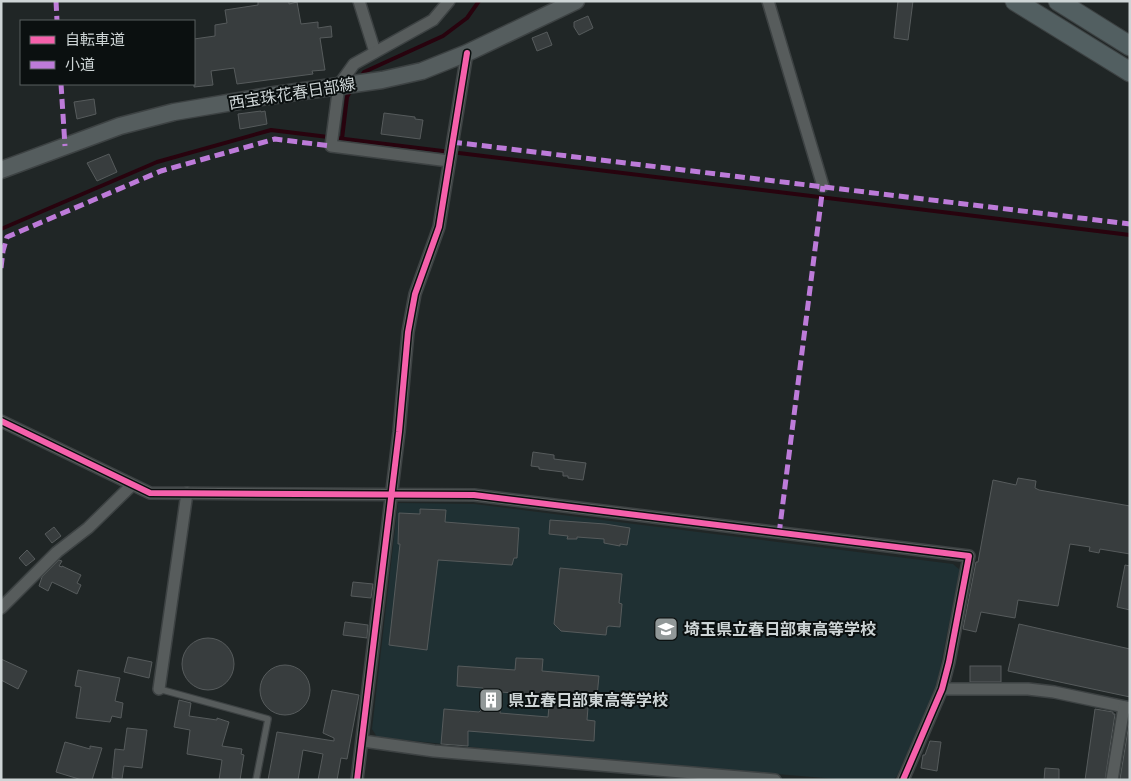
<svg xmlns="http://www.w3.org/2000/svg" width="1131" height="781" viewBox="0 0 1131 781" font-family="Karla,'Noto Sans JP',sans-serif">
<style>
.built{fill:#1f3033}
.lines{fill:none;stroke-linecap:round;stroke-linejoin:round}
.stream{stroke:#28030e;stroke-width:4}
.building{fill:#383d3e;stroke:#565b5c;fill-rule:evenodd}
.service-casing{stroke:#3d4243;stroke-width:8}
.minor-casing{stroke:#3d4243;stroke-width:14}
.secondary-casing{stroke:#3d4243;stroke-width:19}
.trunk-casing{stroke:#3d4243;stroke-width:21}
.service{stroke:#575c5c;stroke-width:5.5}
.minor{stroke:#575c5c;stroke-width:11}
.secondary{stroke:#555d5e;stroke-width:16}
.trunk{stroke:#525f61;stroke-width:19}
.quiet{stroke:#bd7bd9;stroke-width:5;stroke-dasharray:10 5;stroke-linecap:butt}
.cycleway-casing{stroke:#0b1010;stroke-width:9}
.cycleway{stroke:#f560ab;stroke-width:6}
.labels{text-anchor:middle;stroke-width:4;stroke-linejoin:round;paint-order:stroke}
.street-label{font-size:16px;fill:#ced5d6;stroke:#0b1010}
.poi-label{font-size:16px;font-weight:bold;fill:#ced5d6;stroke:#0b1010;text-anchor:start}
</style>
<rect width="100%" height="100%" fill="#202626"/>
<path class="built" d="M398,503L474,504L953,564L960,570L936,688L897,776L893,780H848L538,754L377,737L372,729Z"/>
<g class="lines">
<g class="stream">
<path d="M360,78L364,72L443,36L467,18L479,1"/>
<path d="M342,139L347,97L351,90"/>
<path d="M1,229L157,162L271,130L1130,235"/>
</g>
</g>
<g class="building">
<path d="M258,1H289V4L297,2L301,24L318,22V28L331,26L332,37L320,38L325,70L312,71L313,74L237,84L234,68L211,71L213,85L194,87V39L215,36V25L227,23L225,10L258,5Z"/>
<path d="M898,1H913L908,40L894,38Z"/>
<path d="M588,16L593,28L579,35L574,27V22Z"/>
<path d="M547,32L552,45L537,51L532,38Z"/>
<path d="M94,99L96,114L77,119L74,102Z"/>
<path d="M261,111V112L265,111L267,124L240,129L238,114Z"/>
<path d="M384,113L415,117V119L423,120L420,139L381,134Z"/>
<path d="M109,154L117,172L97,181L87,163Z"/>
<path d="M533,452L554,455V459L586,463L583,480L568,478V476H563V472L539,469V467L531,466Z"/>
<path d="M1018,478L1036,481L1035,488L1039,490L1130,506V554L1100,549L1099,553L1089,551L1090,547L1070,544L1058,606L1018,600L1015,618L981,612L976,632L963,629L976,562H978L993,480L1016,485Z"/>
<path d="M420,509L446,510L445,522L519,528L517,558H514L512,565L438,560L427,650L389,645L400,544H398L399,513L420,514Z"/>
<path d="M550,520L605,524L630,528L627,545L620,544V546L604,543V539L577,537V539H567L568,536L549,534Z"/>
<path d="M54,527L61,536L52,543L45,534Z"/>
<path d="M27,550L35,559L26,566L19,558Z"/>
<path d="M59,560L62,561L59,566L62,567V566L81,575L77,583L81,585L77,594L52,582L48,591L39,586L42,577Z"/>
<path d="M1125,565L1130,566V610L1117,607Z"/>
<path d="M560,568L622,574L619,603L622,604L620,627L609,626L607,627L606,635L561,631L554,624Z"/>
<path d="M353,582L373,584L371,598L351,596Z"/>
<path d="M345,622L368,625L367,638L343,635Z"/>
<path d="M1019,624L1130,649V697L1008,671Z"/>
<circle cx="208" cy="664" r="26"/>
<path d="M128,657L152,662L149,678L124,672Z"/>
<path d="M516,658L543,659L542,671L599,676L597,696L589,695L587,720L595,721L594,741L468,731V746L441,744L444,709L479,712L481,710L483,688L457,686L458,666L515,670ZM501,692L550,696L548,717L500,713Z"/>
<path d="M1,659L27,671L18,689L1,680Z"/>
<circle cx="285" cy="690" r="25"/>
<rect x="970" y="666" width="31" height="16"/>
<path d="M78,670L120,678L115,701L123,703L121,718L112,716L110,722L76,718L81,687L75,686Z"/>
<path d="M332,690L359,695L347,759L341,758L337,780H318L323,754L303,750L298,780H268L277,732L334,741V738L323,733Z"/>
<path d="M179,700L191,703L189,716L217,720V718L229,722L222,746L242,749L241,754L244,755L240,780H219L222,760L187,754L190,730L174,727Z"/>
<path d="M1095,709L1113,712V714H1115L1105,780H1085Z"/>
<path d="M1130,718V780H1123L1120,779Z"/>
<path d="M127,728L147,730L142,768L124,766L122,779L112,778L115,749L124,750Z"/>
<path d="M930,741L941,742L937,771L921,768L923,755H925Z"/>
<path d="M65,742L90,749V746L102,748L92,780H82L56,772Z"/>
<path d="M1045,768L1059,769V780H1044Z"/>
</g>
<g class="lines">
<g class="service-casing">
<path id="service" d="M159,689L268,719L256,780"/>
</g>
<g class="minor-casing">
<g id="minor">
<path d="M359,1L375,52"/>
<path d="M449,1L433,20L354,64L339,85L331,146L449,161"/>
<path d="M768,1L823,186"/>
<path d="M1,421L150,493L474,495L969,556L949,662L942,689L903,780"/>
<path d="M1,608L57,552L88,528L132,485"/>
<path d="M159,689L187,493"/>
<path d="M942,689H1028L1054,692L1130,708"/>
<path d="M363,741L434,751L775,780"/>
<path d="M357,780L399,432L408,332L415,294L439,227L467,53"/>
<path d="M1112,780L1124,707"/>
</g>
</g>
<g class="secondary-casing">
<path id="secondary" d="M1,170L120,126L174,112L268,96L382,80L422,71L467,53L576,1"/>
</g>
<g class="trunk-casing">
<g id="trunk">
<path d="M1015,1L1130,72"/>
<path d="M1058,1L1130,46"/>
</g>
</g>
<use href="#service" class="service"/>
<use href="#minor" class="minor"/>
<use href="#secondary" class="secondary"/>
<use href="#trunk" class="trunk"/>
<g class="quiet">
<path d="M56,1L57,21"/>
<path d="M61,84L65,146"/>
<path d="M452,142L1130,224"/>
<path d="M1,268L3,251L7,237L161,171L275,139L331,146"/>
<path d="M779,534L823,186"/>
</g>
<g class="cycleway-casing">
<g id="cycleway">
<path d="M1,421L150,493L474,495L969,556L949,662L942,689L903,780"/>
<path d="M357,780L399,432L408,332L415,294L439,227L467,53"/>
</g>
</g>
<use href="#cycleway" class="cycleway"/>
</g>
<defs>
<g id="school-square" transform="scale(1.25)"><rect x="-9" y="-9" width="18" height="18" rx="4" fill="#919898" stroke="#0b1010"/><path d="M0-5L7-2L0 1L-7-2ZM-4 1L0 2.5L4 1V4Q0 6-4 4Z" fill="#fff"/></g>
<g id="building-square" transform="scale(1.25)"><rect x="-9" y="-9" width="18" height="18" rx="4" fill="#919898" stroke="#0b1010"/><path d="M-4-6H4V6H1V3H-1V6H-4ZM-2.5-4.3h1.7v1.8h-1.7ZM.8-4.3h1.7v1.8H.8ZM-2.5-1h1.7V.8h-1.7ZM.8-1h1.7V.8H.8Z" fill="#fff"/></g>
</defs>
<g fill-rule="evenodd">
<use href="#school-square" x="666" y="629"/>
<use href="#building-square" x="491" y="700"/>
</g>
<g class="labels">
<g class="street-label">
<text transform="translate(292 93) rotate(-9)" y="6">西宝珠花春日部線</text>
</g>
<g class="poi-label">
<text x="684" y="635">埼玉県立春日部東高等学校</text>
<text x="508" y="706">県立春日部東高等学校</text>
</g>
</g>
<rect width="1131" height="781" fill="none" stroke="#ced5d6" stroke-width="5"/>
<rect x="20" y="20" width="175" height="65" fill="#0b1010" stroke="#595f5f"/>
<rect x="30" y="36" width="25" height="8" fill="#f560ab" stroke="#595f5f"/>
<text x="65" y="45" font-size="15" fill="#ced5d6">自転車道</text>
<rect x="30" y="61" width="25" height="8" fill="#bd7bd9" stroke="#595f5f"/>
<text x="65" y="70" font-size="15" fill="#ced5d6">小道</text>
</svg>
